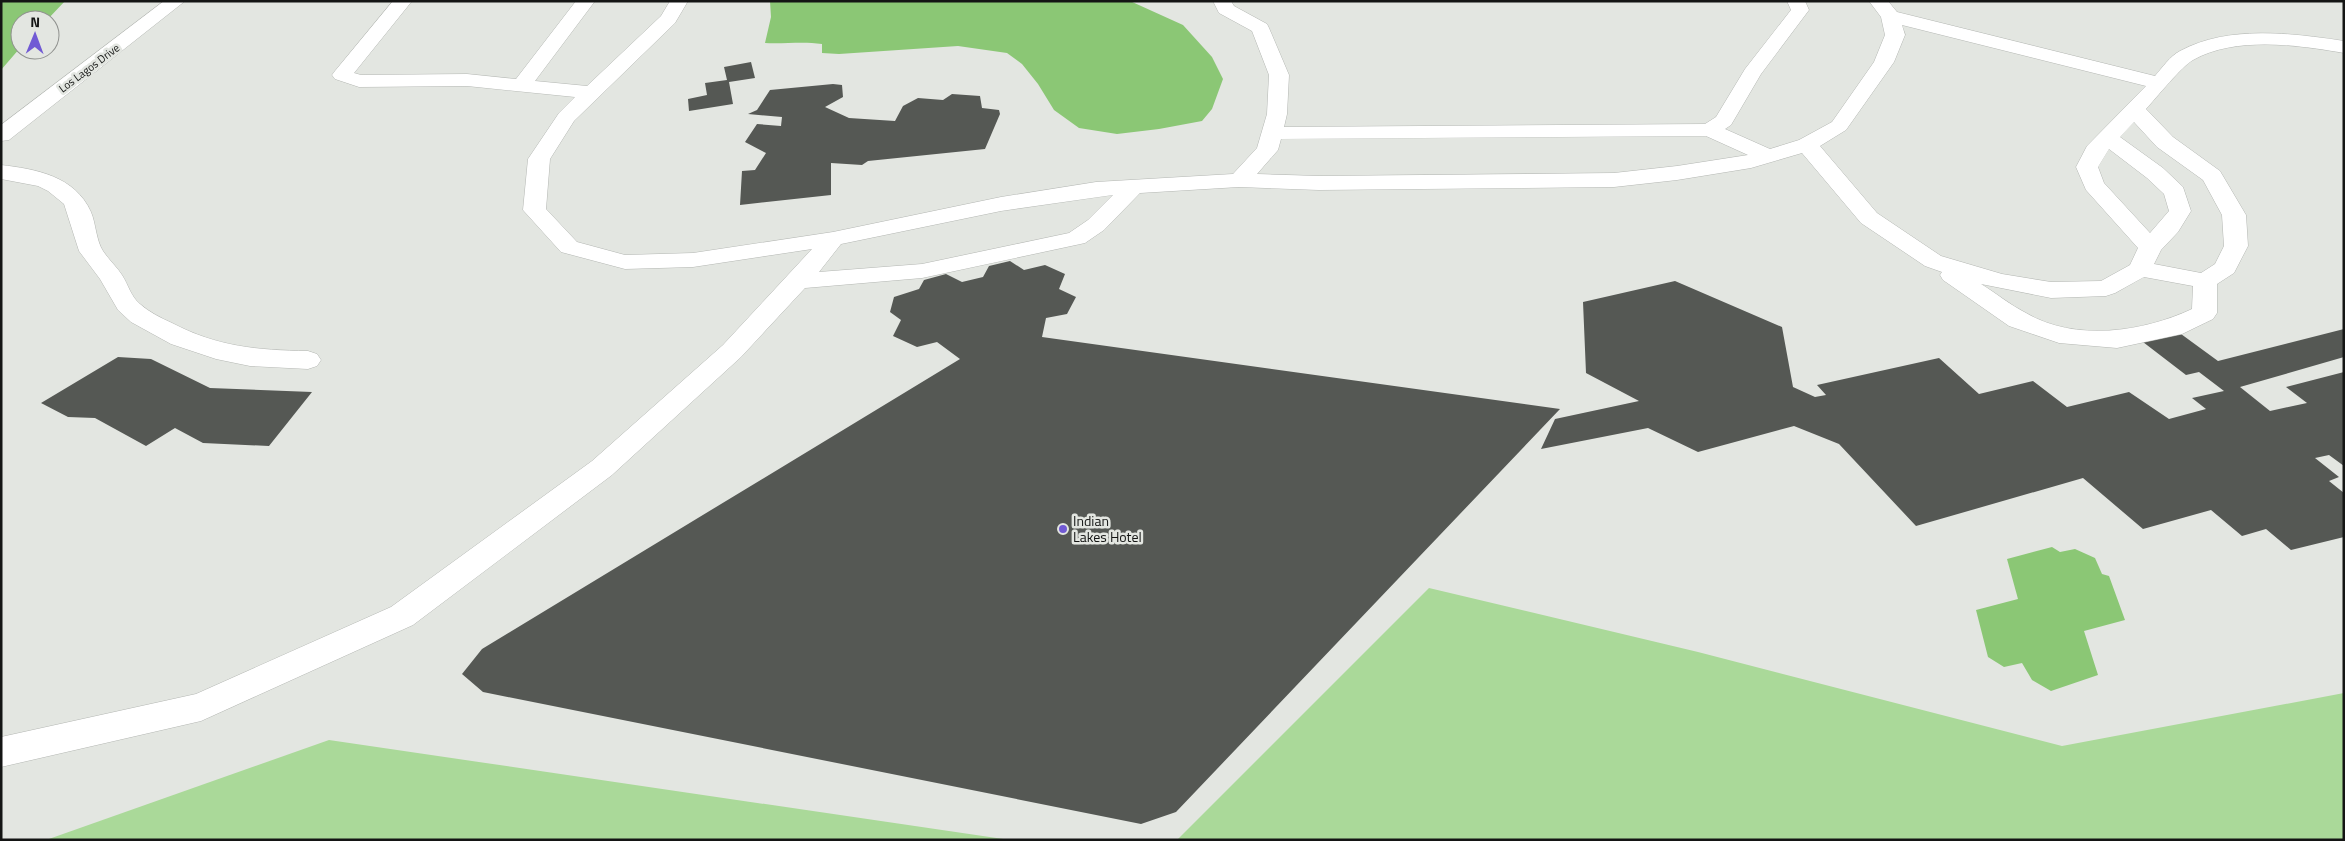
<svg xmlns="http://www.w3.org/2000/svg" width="2345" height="841" viewBox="0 0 2345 841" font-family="'Titillium Web',sans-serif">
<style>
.green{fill:#aad999}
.water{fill:#8bc775}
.building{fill:#555854}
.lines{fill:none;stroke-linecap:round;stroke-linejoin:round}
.minor-casing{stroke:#b4b7b3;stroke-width:1}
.minor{fill:#fff;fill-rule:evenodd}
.poi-dot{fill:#715ad4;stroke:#e3e6e1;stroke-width:2}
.labels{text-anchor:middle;stroke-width:5;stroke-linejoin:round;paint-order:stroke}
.far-street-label{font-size:11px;fill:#141514;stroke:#e3e6e1}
.poi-label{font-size:14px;fill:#141514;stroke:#e3e6e1;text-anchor:start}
</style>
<rect width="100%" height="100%" fill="#e3e6e1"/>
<g class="green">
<path d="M1429,588L1698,652L2062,746L2344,693V840H1177Z"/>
<path d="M329,740L1010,840H46Z"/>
</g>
<g class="water">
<path d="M1,1H65L47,20H20V48L1,70Z"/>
<path d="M770,1H1130L1183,25L1212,57L1223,79L1212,109L1202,121L1159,129L1117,134L1079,128L1054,110L1038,84L1022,64L1007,53L958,46L839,54L822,53V44C803,41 785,44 765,43L771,17Z"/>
<path d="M2052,547L2060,552L2075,549L2095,558L2102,574L2109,576L2125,620L2084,631L2098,675L2051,691L2032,680L2022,663L2004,667L1988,657L1976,610L2018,599L2007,559Z"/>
</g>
<g class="building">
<path d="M751,62L755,78L729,82L733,104L689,111L688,99L707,95L705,83L727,80L724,67Z"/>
<path d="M833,84L842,85L843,97L825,107L849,118L895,121L903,106L918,98L943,100L952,94L980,96L982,108L999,110L1000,114L985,149L868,161L862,165L831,163V195L740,205L742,171L755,170L766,153L745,142L757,124L781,126L782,117L748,114L757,110L770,90Z"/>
<path d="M1010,261L1024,270L1045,265L1065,274L1059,289L1076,297L1067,314L1046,318L1042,337L1560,409L1176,812L1141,824L483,692L462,674L482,649L960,359L937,342L917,347L893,336L901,320L890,312L894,297L919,289L924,280L946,274L962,282L983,277L989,266Z"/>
<path d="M1675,281L1782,327L1793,387L1815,397L1826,395L1817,385L1939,358L1979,394L2033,381L2067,407L2129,392L2169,419L2206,409L2192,398L2224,391L2199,372L2186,375L2143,342L2181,334L2218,361L2344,329V357L2240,387L2270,411L2307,403L2286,387L2344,372V466L2329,455L2315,458L2339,477L2329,481L2344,493V537L2291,550L2266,529L2242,536L2211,510L2143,529L2083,478L1916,526L1839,444L1794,426L1698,452L1648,428L1541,449L1555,419L1639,401L1586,373L1583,302Z"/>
<path d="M118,357L151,359L210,388L312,392L269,446L203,443L175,428L146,446L95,418L68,417L41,403Z"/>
</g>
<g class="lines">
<g class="minor-casing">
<g id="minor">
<path d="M164,1H185L9,140L1,141V125Z"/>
<path d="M393,1H412L354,73L361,75L467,74L516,79L576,1H595L535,81L587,86L661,16L670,1H688L675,23L574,121L550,159L546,209L577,242L625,255L693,253L833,232L1001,197L1096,182L1233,174L1257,148L1267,114L1269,75L1252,31L1219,13L1213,1H1231L1234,6L1267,24L1269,28L1289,75L1287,114L1284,127L1705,124L1716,117L1745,69L1791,10L1787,1H1805L1809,10L1761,74L1731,125L1725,129L1770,149L1799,140L1832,122L1874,62L1885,35L1881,17L1869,1H1888L1897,12L2155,76C2162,68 2170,56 2180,51C2228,25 2291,33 2344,41V53C2298,45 2235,36 2193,60C2182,66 2156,98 2146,109L2173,137L2220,171L2246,215L2248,246L2234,273L2217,284V313L2213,319L2182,334L2117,348L2059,343L2009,326L1943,280L1940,275L1942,272L1925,266L1861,223L1802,153L1751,168L1677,180L1614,187L1319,190L1239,187L1140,193L1104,230L1085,243L922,278L805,288L741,357L612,475L413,625L201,721L1,767V737L196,694L391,607L592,461L723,345L812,249L693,267L625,269L561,252L523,210L528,159L559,113L575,97L467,86L359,87L335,79L332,75L335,71ZM1902,25L2146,86L2087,146L2076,167L2086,190L2138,248L2130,265L2101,281L2051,282L2002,274L1941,256L1877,213L1820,146L1846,130L1894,62L1905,35ZM2134,122L2157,147L2203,180L2222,215L2224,246L2215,264L2201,273L2154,264L2161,250L2178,232L2191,211L2183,187L2163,168L2120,137ZM1706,136L1748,155L1677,166L1614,173L1319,176L1257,174L1278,150L1281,139ZM2109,149L2147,178L2164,194L2169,211L2150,233L2104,183L2098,167ZM1113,195L1088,220L1069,233L922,264L819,272L841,244L1001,211ZM2144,277L2193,286L2192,309C2143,332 2075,342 2026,313C2010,305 1996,293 1981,284L2051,298L2106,296L2115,293Z"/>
<path d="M1,165C36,169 75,176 91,212C96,224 96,240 103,251C109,260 117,267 122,275C128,284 131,297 140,304C149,312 161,318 172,323C218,347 257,350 308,351L317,354L321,360L317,366L308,369L250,366L216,359L171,344L131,322L118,310L100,279L79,251L64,204L48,191L38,186L1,179Z"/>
</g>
</g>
<use href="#minor" class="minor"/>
</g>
<circle class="poi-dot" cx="1063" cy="529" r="5"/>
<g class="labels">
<g class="far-street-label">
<text transform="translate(89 68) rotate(-37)" y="4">Los Lagos Drive</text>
</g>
<g class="poi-label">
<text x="1073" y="526">Indian<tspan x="1073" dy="16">Lakes Hotel</tspan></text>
</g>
</g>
<rect width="2345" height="841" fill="none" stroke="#141514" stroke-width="5"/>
<g transform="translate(35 35) rotate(1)"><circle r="24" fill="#e3e6e1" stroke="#90928f"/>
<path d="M0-4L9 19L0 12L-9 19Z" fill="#715ad4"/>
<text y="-8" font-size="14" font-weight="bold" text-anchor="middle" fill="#141514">N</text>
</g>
</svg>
